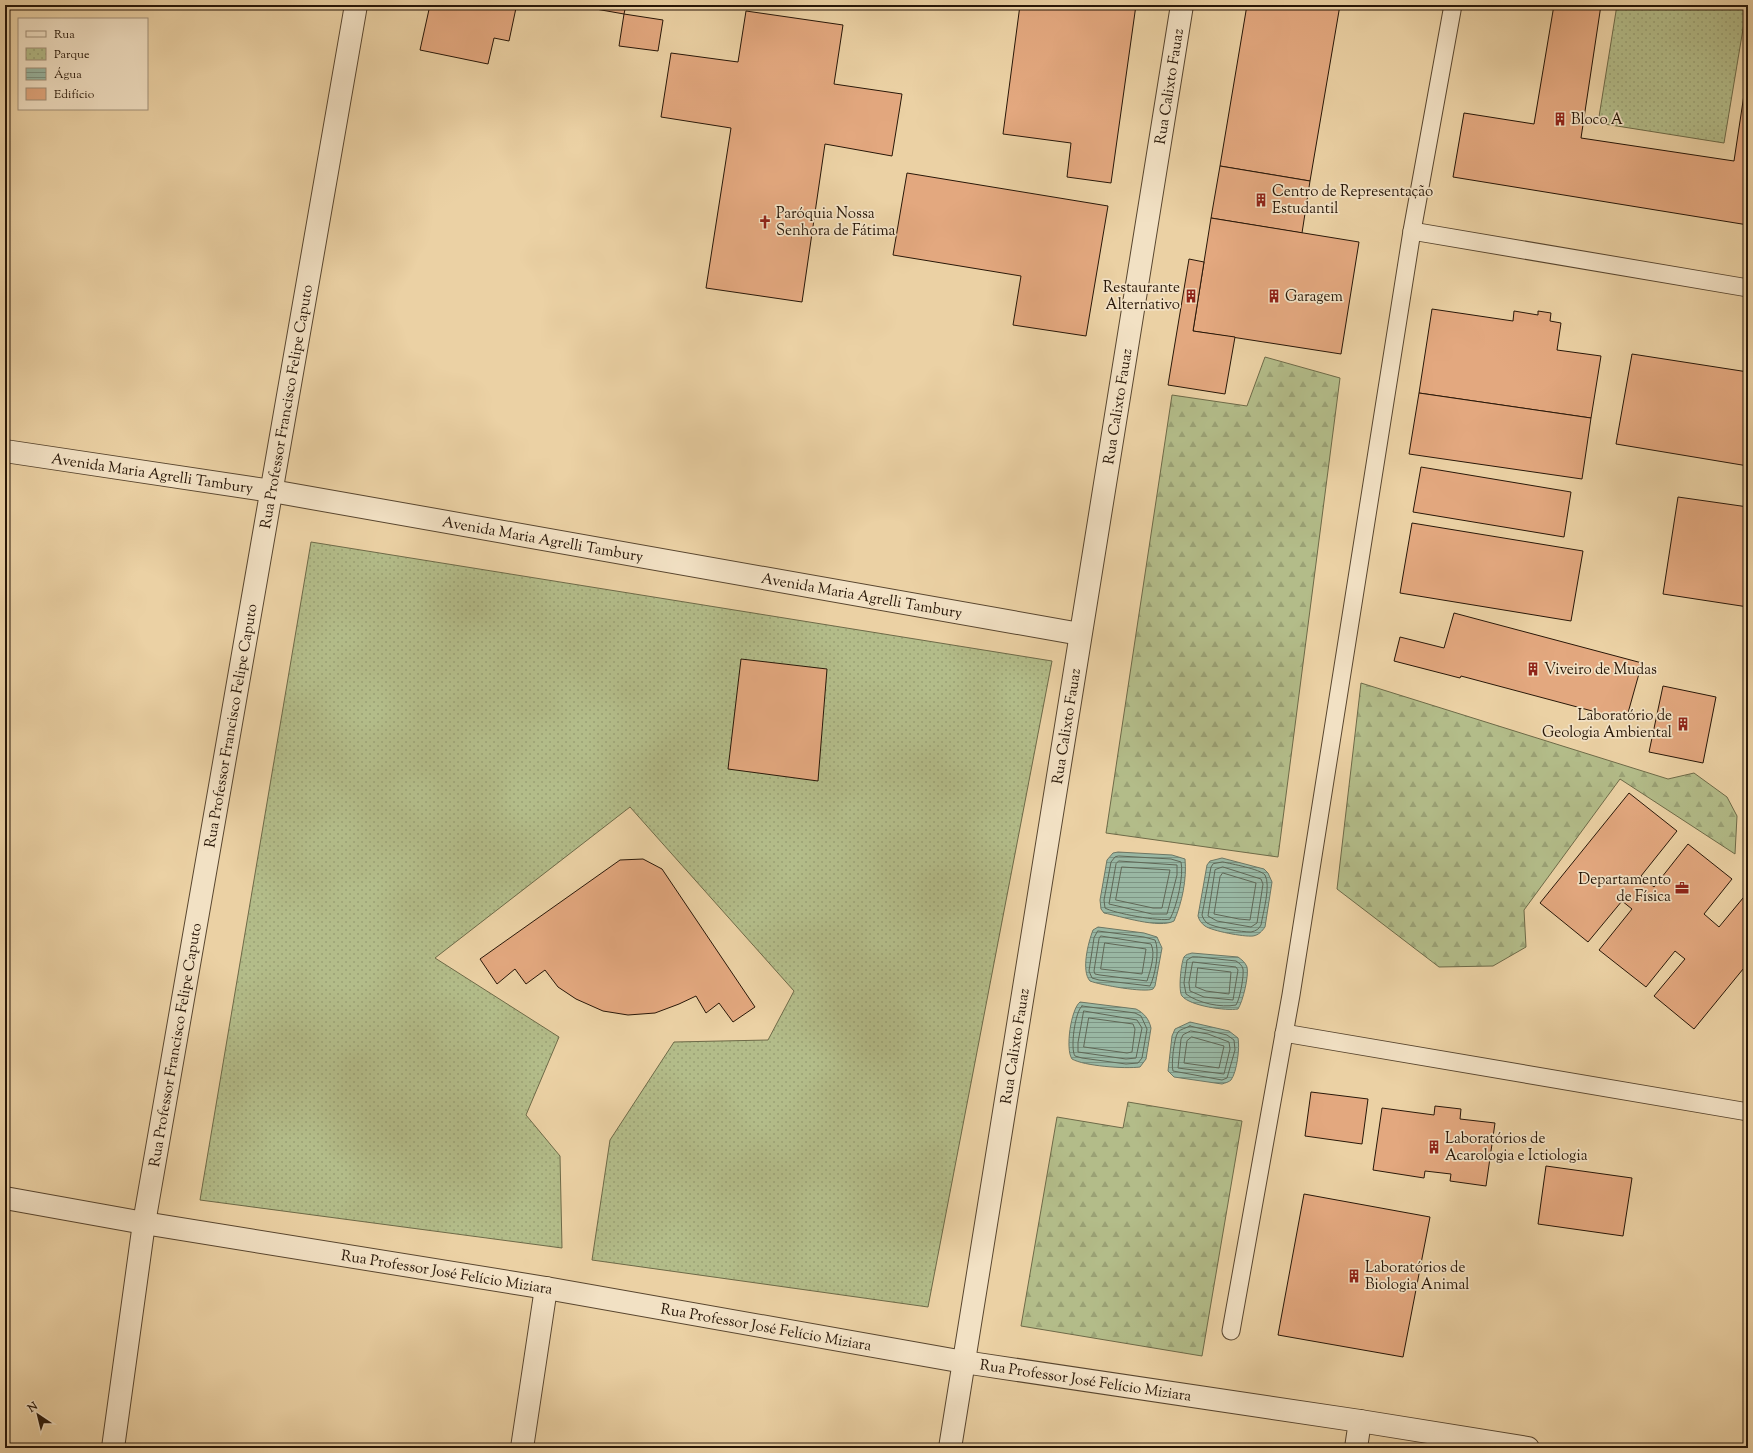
<svg xmlns="http://www.w3.org/2000/svg" width="1753" height="1453" viewBox="0 0 1753 1453" font-family="'Sorts Mill Goudy',serif">
<style>
.forest{fill:url(#forest-firs);stroke:#6e6a48}
.park{fill:url(#park-dots);stroke:#6e6a48}
.water{fill:url(#water-rules);stroke:#6c7765}
.lines{fill:none;stroke-linecap:round;stroke-linejoin:round}
.shore{stroke:#606756;stroke-width:1}
.building{fill:#e3a87f;stroke:#281708}
.lane-casing{stroke:#59462f;stroke-width:19}
.street-casing{stroke:#59462f;stroke-width:24}
.lane{stroke:#f2e1c4;stroke-width:17}
.street{stroke:#f2e1c4;stroke-width:22}
.labels{text-anchor:middle;stroke-width:3.5;stroke-linejoin:round;paint-order:stroke}
.street-label{font-size:15px;fill:#281708;stroke:#f2e1c4}
.poi-label{font-size:15px;fill:#281708;stroke:#f2e1c4;text-anchor:start}
</style>
<defs>
<pattern id="forest-firs" width="22" height="20" patternUnits="userSpaceOnUse"><rect width="22" height="20" fill="#b3bc89"/><path d="M5 1l3.5 6h-7zM16 11l3.5 6h-7z" fill="#9aa175"/></pattern>
<pattern id="park-dots" width="8" height="8" patternUnits="userSpaceOnUse"><rect width="8" height="8" fill="#b3bc89"/><path d="M2 2h.1M6 6h.1" fill="none" stroke="#9aa175" stroke-width="1.8" stroke-linecap="round"/></pattern>
<pattern id="water-rules" width="6" height="5" patternUnits="userSpaceOnUse"><rect width="6" height="5" fill="#99b7a3"/><path d="M0 2.5h6" fill="none" stroke="#7d9483"/></pattern>
</defs>
<rect width="100%" height="100%" fill="#ebd1a4"/>
<filter id="stains"><feTurbulence type="fractalNoise" baseFrequency=".005" numOctaves="4"/><feColorMatrix values="0 0 0 0 .2 0 0 0 0 .09 0 0 0 0 .02 0 0 0 .5 -.17"/></filter>
<radialGradient id="worn" r=".72"><stop offset=".6" stop-color="#630" stop-opacity="0"/><stop offset="1" stop-color="#630" stop-opacity=".3"/></radialGradient>
<g class="forest">
<path d="M1265,357L1340,378L1278,857L1106,833L1172,395L1247,406Z"/>
<path d="M1361,683L1668,779L1694,773L1727,797L1737,816L1735,854L1620,779L1524,910L1526,947L1493,966L1439,967L1337,889Z"/>
<path d="M1128,1102L1242,1121L1202,1356L1021,1326L1057,1117L1123,1128Z"/>
</g>
<g class="park">
<path d="M1617,5H1747L1724,143L1598,123Z"/>
<path d="M311,542L1052,661L928,1307L592,1260L610,1140L674,1042L768,1040L794,991L630,807L435,958L559,1037L526,1115L560,1156L562,1248L200,1200Z"/>
</g>
<g class="water">
<path d="M1118,852L1172,855L1185,859C1187,879 1182,903 1174,921C1159,929 1120,916 1104,913L1101,909L1100,900L1107,860L1113,853Z"/>
<path d="M1222,858L1264,869L1268,873L1272,882L1265,927C1262,931 1259,935 1253,936C1244,937 1212,931 1205,926C1201,923 1199,920 1198,916L1207,865L1210,861Z"/>
<path d="M1098,927L1144,933L1157,937L1162,948L1155,986L1153,989C1145,993 1100,985 1090,981C1081,971 1088,943 1093,930Z"/>
<path d="M1192,953L1238,957C1242,960 1245,962 1247,967C1249,976 1243,1001 1238,1009C1226,1011 1190,1006 1182,996C1178,991 1181,963 1184,957C1186,954 1189,954 1192,953Z"/>
<path d="M1080,1002L1136,1009C1144,1013 1149,1019 1151,1028L1146,1059L1140,1067C1125,1069 1084,1066 1072,1059C1065,1049 1071,1009 1080,1002Z"/>
<path d="M1190,1022L1229,1031L1238,1038C1240,1047 1237,1072 1231,1080C1229,1082 1225,1083 1222,1084L1174,1077L1168,1071L1172,1036L1175,1029Z"/>
</g>
<g class="lines">
<g class="shore">
<path d="M1119,856L1171,859L1181,862C1184,875 1177,906 1170,919C1161,922 1113,913 1105,908L1104,900L1111,862L1115,857Z"/>
<path d="M1119,861L1177,865V875L1167,914H1152L1109,904L1116,864Z"/>
<path d="M1223,862C1232,864 1260,869 1265,875C1271,885 1263,913 1261,925C1259,929 1256,931 1251,932C1242,932 1215,928 1207,923C1204,920 1203,918 1202,915L1211,867L1213,864Z"/>
<path d="M1122,867L1170,870L1162,908H1153L1116,900Z"/>
<path d="M1223,867L1261,879L1263,884L1257,923L1251,927L1217,921L1208,916L1215,870Z"/>
<path d="M1223,873L1256,883L1250,920L1239,919L1214,914L1220,877Z"/>
<path d="M1098,931L1144,937L1155,940C1160,950 1155,976 1150,986L1099,980L1092,978L1089,971L1094,938Z"/>
<path d="M1101,936L1151,944C1156,954 1150,971 1147,981L1100,975L1095,974L1094,971L1099,939Z"/>
<path d="M1105,943L1146,949L1142,974L1101,969Z"/>
<path d="M1199,957L1236,961C1239,963 1242,965 1243,969C1244,976 1240,999 1236,1005C1221,1008 1198,1003 1186,994L1184,983L1187,960L1192,957Z"/>
<path d="M1193,962L1236,967L1238,970L1233,1000L1204,997L1190,991L1189,983Z"/>
<path d="M1198,968L1231,972L1229,994L1206,991L1196,987Z"/>
<path d="M1082,1006L1135,1013L1141,1016L1147,1029L1142,1058L1138,1063L1126,1064L1082,1058L1075,1056C1070,1049 1075,1011 1082,1006Z"/>
<path d="M1084,1011L1137,1020L1142,1028L1136,1058L1126,1059L1078,1052V1043Z"/>
<path d="M1089,1018L1133,1024L1135,1029L1132,1052L1127,1053L1084,1047Z"/>
<path d="M1190,1026L1227,1035L1234,1040L1235,1050L1227,1078L1222,1080L1173,1071C1171,1065 1174,1038 1178,1032C1181,1029 1186,1028 1190,1026Z"/>
<path d="M1191,1031L1208,1034L1229,1042L1230,1049L1224,1074L1178,1068L1181,1039L1183,1035Z"/>
<path d="M1192,1037L1224,1046L1219,1068L1184,1063L1187,1041Z"/>
</g>
</g>
<g class="building">
<path d="M430,5H500L516,8L509,41L494,38L488,64L420,50Z"/>
<path d="M573,5H626L624,14Z"/>
<path d="M1020,5H1136L1111,183L1067,177L1071,143L1003,134Z"/>
<path d="M1247,5H1340L1310,181L1220,166Z"/>
<path d="M1554,5H1601L1581,138L1734,161L1748,68V225L1453,177L1464,113L1534,124Z"/>
<path d="M746,11L843,25L834,84L902,94L892,156L825,144L802,302L706,288L731,128L661,117L671,53L738,62Z"/>
<path d="M624,14L663,20L658,51L619,46Z"/>
<path d="M1220,166L1310,181L1302,233L1211,218Z"/>
<path d="M907,173L1108,206L1086,336L1013,325L1021,276L893,255Z"/>
<path d="M1211,218L1359,242L1341,354L1193,331Z"/>
<path d="M1189,259L1204,262L1193,331L1235,337L1225,394L1168,385Z"/>
<path d="M1432,309L1513,321L1514,311L1538,315V311L1551,313L1550,321L1561,323L1557,350L1601,356L1591,418L1419,393Z"/>
<path d="M1632,354L1748,372V466L1616,444Z"/>
<path d="M1419,393L1591,418L1582,479L1409,454Z"/>
<path d="M1421,467L1571,492L1564,537L1413,512Z"/>
<path d="M1678,497L1748,507V607L1663,594Z"/>
<path d="M1412,523L1583,551L1571,621L1400,593Z"/>
<path d="M1454,613L1642,663L1626,720L1461,676L1460,678L1394,661L1400,637L1444,648Z"/>
<path d="M741,659L827,669L818,781L728,769Z"/>
<path d="M1663,686L1716,697L1703,763L1649,752Z"/>
<path d="M1629,793L1677,831L1641,876L1654,887L1688,844L1732,879L1704,914L1719,927L1748,892V963L1694,1029L1654,996L1685,959L1675,951L1646,987L1599,950L1632,909L1622,901L1588,942L1540,903Z"/>
<path d="M643,859L662,869L755,1007L733,1022L719,1003L706,1013L696,996L679,1004L655,1013L628,1015L603,1011L576,999L558,987L545,970L526,984L515,969L497,984L480,959L620,860Z"/>
<path d="M1311,1092L1368,1099L1362,1144L1305,1136Z"/>
<path d="M1435,1106L1461,1109L1460,1119L1495,1123L1486,1186L1450,1181L1451,1174L1425,1171L1424,1178L1373,1170L1382,1108L1434,1115Z"/>
<path d="M1546,1166L1632,1178L1623,1236L1538,1224Z"/>
<path d="M1304,1194L1430,1217L1403,1357L1278,1335Z"/>
</g>
<g class="lines">
<g class="lane-casing">
<g id="lane">
<path d="M1412,231L1748,288"/>
<path d="M1284,1033L1748,1112"/>
<path d="M1231,1331L1291,995L1412,231L1453,5"/>
</g>
</g>
<g class="street-casing">
<g id="street">
<path id="s1" d="M5,451L272,491L1080,634"/>
<path id="s2" d="M5,1198L144,1223L546,1288L964,1362L1360,1421L1528,1448"/>
<path id="s3" d="M113,1448L144,1223L356,5"/>
<path d="M522,1448L546,1288"/>
<path id="s4" d="M950,1448L1182,5"/>
<path d="M1356,1448L1360,1421"/>
</g>
</g>
<use href="#lane" class="lane"/>
<use href="#street" class="street"/>
</g>
<defs>
<g id="building-bare" transform="scale(1.08)"><path d="M-4-6H4V6H1V3H-1V6H-4ZM-2.5-4.3h1.7v1.8h-1.7ZM.8-4.3h1.7v1.8H.8ZM-2.5-1h1.7V.8h-1.7ZM.8-1h1.7V.8H.8Z" fill="#8f2418" stroke="#f2e1c4" stroke-width="2.5" paint-order="stroke"/></g>
<g id="church-bare" transform="scale(1.08)"><path d="M-1.2-6h2.4v3.5h3.3v2.4h-3.3V6h-2.4V-.1h-3.3v-2.4h3.3Z" fill="#8f2418" stroke="#f2e1c4" stroke-width="2.5" paint-order="stroke"/></g>
<g id="office-bare" transform="scale(1.08)"><path d="M-6-3h4V-5.5h4V-3h4V5H-6ZM-1-4.5V-3h2v-1.5ZM-6 0V1H6V0Z" fill="#8f2418" stroke="#f2e1c4" stroke-width="2.5" paint-order="stroke"/></g>
</defs>
<g fill-rule="evenodd">
<use href="#building-bare" x="1560" y="119"/>
<use href="#building-bare" x="1261" y="200"/>
<use href="#church-bare" x="765" y="222"/>
<use href="#building-bare" x="1191" y="296"/>
<use href="#building-bare" x="1274" y="296"/>
<use href="#building-bare" x="1533" y="669"/>
<use href="#building-bare" x="1683" y="724"/>
<use href="#office-bare" x="1682" y="888"/>
<use href="#building-bare" x="1434" y="1147"/>
<use href="#building-bare" x="1354" y="1276"/>
</g>
<g class="labels">
<g class="street-label">
<text dy="5" stroke="none"><textPath href="#s4" startOffset="1379">Rua Calixto Fauaz</textPath></text>
<text dy="5" stroke="none"><textPath href="#s4" startOffset="1055">Rua Calixto Fauaz</textPath></text>
<text dy="5" stroke="none"><textPath href="#s3" startOffset="1056">Rua Professor Francisco Felipe Caputo</textPath></text>
<text dy="5" stroke="none"><textPath href="#s1" startOffset="149">Avenida Maria Agrelli Tambury</textPath></text>
<text dy="5" stroke="none"><textPath href="#s1" startOffset="545">Avenida Maria Agrelli Tambury</textPath></text>
<text dy="5" stroke="none"><textPath href="#s1" startOffset="869">Avenida Maria Agrelli Tambury</textPath></text>
<text dy="5" stroke="none"><textPath href="#s3" startOffset="732">Rua Professor Francisco Felipe Caputo</textPath></text>
<text dy="5" stroke="none"><textPath href="#s4" startOffset="731">Rua Calixto Fauaz</textPath></text>
<text dy="5" stroke="none"><textPath href="#s3" startOffset="408">Rua Professor Francisco Felipe Caputo</textPath></text>
<text dy="5" stroke="none"><textPath href="#s4" startOffset="407">Rua Calixto Fauaz</textPath></text>
<text dy="5" stroke="none"><textPath href="#s2" startOffset="448">Rua Professor José Felício Miziara</textPath></text>
<text dy="5" stroke="none"><textPath href="#s2" startOffset="772">Rua Professor José Felício Miziara</textPath></text>
<text dy="5" stroke="none"><textPath href="#s2" startOffset="1096">Rua Professor José Felício Miziara</textPath></text>
</g>
<g class="poi-label">
<text x="1571" y="124">Bloco A</text>
<text x="1272" y="196">Centro de Representação<tspan x="1272" dy="17">Estudantil</tspan></text>
<text x="776" y="218">Paróquia Nossa<tspan x="776" dy="17">Senhora de Fátima</tspan></text>
<text x="1180" y="292" text-anchor="end">Restaurante<tspan x="1180" dy="17">Alternativo</tspan></text>
<text x="1285" y="301">Garagem</text>
<text x="1544" y="674">Viveiro de Mudas</text>
<text x="1672" y="720" text-anchor="end">Laboratório de<tspan x="1672" dy="17">Geologia Ambiental</tspan></text>
<text x="1671" y="884" text-anchor="end">Departamento<tspan x="1671" dy="17">de Física</tspan></text>
<text x="1445" y="1143">Laboratórios de<tspan x="1445" dy="17">Acarologia e Ictiologia</tspan></text>
<text x="1365" y="1272">Laboratórios de<tspan x="1365" dy="17">Biologia Animal</tspan></text>
</g>
</g>
<rect width="1753" height="1453" fill="none" stroke="#ebd1a4" stroke-width="20"/>
<rect x="6" y="6" width="1741" height="1441" fill="none" stroke="#281708" stroke-width="2"/>
<rect x="10" y="10" width="1733" height="1433" fill="none" stroke="#281708"/>
<rect x="18" y="18" width="130" height="92" fill="#f2e1c4" stroke="#a19079"/>
<rect x="26" y="31" width="20" height="6" fill="#f2e1c4" stroke="#a19079"/>
<text x="54" y="38" font-size="12" fill="#281708">Rua</text>
<rect x="26" y="48" width="20" height="12" fill="url(#park-dots)" stroke="#a19079"/>
<text x="54" y="58" font-size="12" fill="#281708">Parque</text>
<rect x="26" y="68" width="20" height="12" fill="url(#water-rules)" stroke="#a19079"/>
<text x="54" y="78" font-size="12" fill="#281708">Água</text>
<rect x="26" y="88" width="20" height="12" fill="#e3a87f" stroke="#a19079"/>
<text x="54" y="98" font-size="12" fill="#281708">Edifício</text>
<g transform="translate(38 1415) rotate(325)" stroke="#f2e1c4" stroke-width="3" paint-order="stroke">
<path d="M0-3L7 15L0 10L-7 15Z" fill="#281708"/>
<text y="-6" font-size="11" font-weight="bold" text-anchor="middle" fill="#281708">N</text>
</g>
<rect width="100%" height="100%" filter="url(#stains)"/>
<rect width="100%" height="100%" fill="url(#worn)"/>
</svg>
